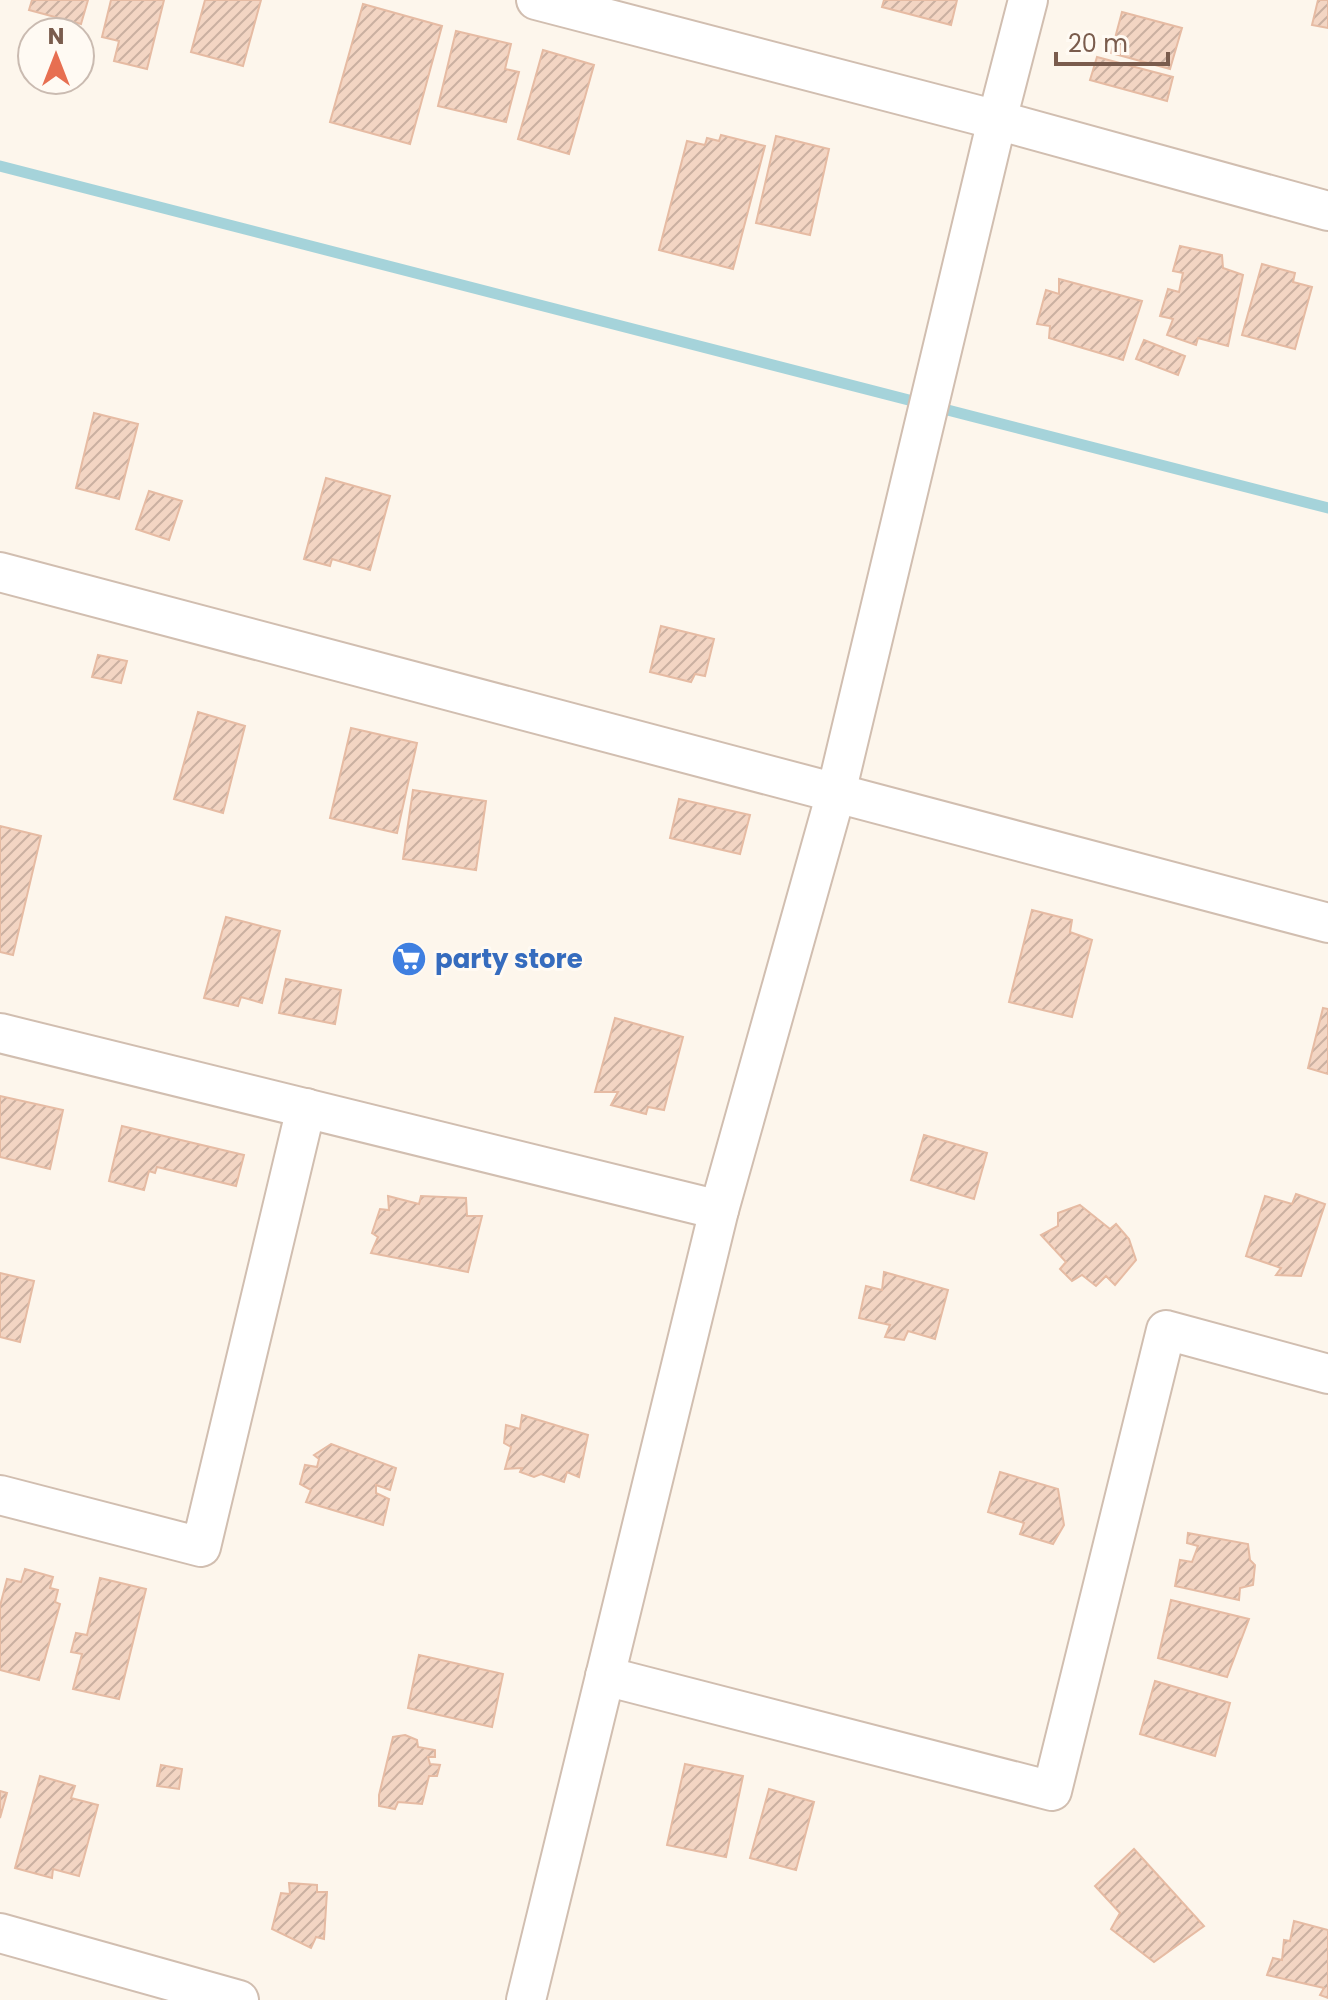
<svg xmlns="http://www.w3.org/2000/svg" width="1328" height="2000" viewBox="0 0 1328 2000" font-family="Poppins,sans-serif">
<style>
.lines{fill:none;stroke-linecap:round;stroke-linejoin:round}
.stream{stroke:#a5d3da;stroke-width:11}
.building{fill:url(#building-hatch);stroke:#e6bba3;stroke-width:2}
.street-casing{stroke:#d1beb0;stroke-width:42}
.street{stroke:#fff;stroke-width:38}
.labels{text-anchor:middle;stroke-width:6;stroke-linejoin:round;paint-order:stroke}
.shop-label{font-size:26px;font-weight:bold;fill:#366cbe;stroke:#fffaf3;text-anchor:start}
</style>
<defs>
<pattern id="building-hatch" width="6" height="6" patternUnits="userSpaceOnUse" patternTransform="scale(2)"><rect width="6" height="6" fill="#f3d5c3"/><path d="M-1 1l2-2M0 6l6-6M5 7l2-2" fill="none" stroke="#cab0a1"/></pattern>
</defs>
<rect width="100%" height="100%" fill="#fdf6ec"/>
<g class="lines">
<path class="stream" d="M0,166L1328,508"/>
</g>
<g class="building">
<path d="M32,0H88L81,24L29,10Z"/>
<path d="M111,0H164L147,69L114,61L119,41L102,37Z"/>
<path d="M205,0H261L243,66L191,52Z"/>
<path d="M884,0H957L951,25L882,7Z"/>
<path d="M1318,0H1328V28L1312,25Z"/>
<path d="M363,4L442,26L410,144L330,122Z"/>
<path d="M1122,12L1182,28L1170,69L1111,53Z"/>
<path d="M456,31L511,44L505,69L519,72L506,122L438,106Z"/>
<path d="M543,50L594,65L569,154L518,139Z"/>
<path d="M1097,57L1173,77L1167,101L1090,80Z"/>
<path d="M721,135L765,146L733,269L659,250L687,141L705,145L707,138L719,141Z"/>
<path d="M776,136L829,149L810,235L756,223Z"/>
<path d="M1180,246L1222,255L1223,268L1243,275L1228,346L1198,338L1196,345L1167,335L1173,319L1160,316L1168,289L1179,292L1183,273L1173,271Z"/>
<path d="M1262,264L1295,273L1293,282L1312,287L1295,349L1242,335Z"/>
<path d="M1059,279L1142,301L1123,360L1049,338L1050,326L1037,324L1046,290L1059,294Z"/>
<path d="M1144,340L1185,356L1178,375L1136,359Z"/>
<path d="M94,413L138,424L119,499L76,488Z"/>
<path d="M326,478L390,496L370,570L332,559L330,566L304,559Z"/>
<path d="M149,491L182,501L169,540L136,529Z"/>
<path d="M661,626L714,639L705,676L695,674L691,682L650,672Z"/>
<path d="M98,655L127,661L121,683L92,677Z"/>
<path d="M198,712L245,726L223,813L174,799Z"/>
<path d="M351,728L417,743L397,833L330,818Z"/>
<path d="M413,790L486,801L476,870L403,859Z"/>
<path d="M679,799L750,815L740,854L670,838Z"/>
<path d="M0,826L41,836L13,955L0,952Z"/>
<path d="M1032,910L1072,920L1070,932L1092,940L1072,1017L1009,1002Z"/>
<path d="M226,917L280,931L262,1003L241,997L238,1006L204,998Z"/>
<path d="M286,979L341,990L335,1024L279,1013Z"/>
<path d="M1323,1008L1328,1009V1074L1308,1068Z"/>
<path d="M615,1018L683,1037L664,1110L648,1107L646,1114L611,1105L618,1092H595Z"/>
<path d="M0,1096L63,1110L50,1169L0,1157Z"/>
<path d="M122,1126L244,1155L236,1186L157,1167L155,1173L149,1171L144,1190L109,1181Z"/>
<path d="M924,1135L987,1153L974,1199L911,1180Z"/>
<path d="M1296,1194L1325,1204L1301,1276L1276,1275L1281,1268L1246,1256L1265,1196L1292,1204Z"/>
<path d="M388,1196L419,1204L421,1196L466,1198L467,1216H482L468,1272L371,1253L378,1237L372,1233L380,1209L389,1210Z"/>
<path d="M1080,1205L1110,1229L1116,1224L1129,1239L1136,1260L1115,1285L1106,1276L1096,1286L1082,1275L1072,1281L1060,1269L1066,1262L1041,1235L1058,1226V1213Z"/>
<path d="M884,1272L948,1290L935,1339L908,1331L904,1340L885,1337L890,1325L859,1318L866,1286L882,1290Z"/>
<path d="M0,1273L34,1281L20,1342L0,1337Z"/>
<path d="M522,1415L588,1435L579,1477L567,1472L564,1482L541,1474L534,1477L520,1472L522,1468L505,1469L511,1447L504,1443L506,1425L520,1429Z"/>
<path d="M331,1444L396,1468L390,1490L376,1485V1493L389,1499L383,1525L306,1502L311,1490L300,1484L305,1465L317,1467L319,1459L314,1455Z"/>
<path d="M1000,1472L1058,1489L1064,1525L1053,1544L1020,1534L1024,1523L988,1512Z"/>
<path d="M1188,1533L1248,1544L1250,1560L1255,1565L1253,1585L1240,1588L1239,1600L1175,1586L1180,1560L1192,1562L1198,1546L1187,1543Z"/>
<path d="M25,1569L53,1577L50,1588L58,1590L55,1602L60,1604L39,1680L0,1670V1606L7,1579L21,1582Z"/>
<path d="M100,1578L146,1589L119,1699L73,1689L82,1654L71,1652L76,1633L87,1635Z"/>
<path d="M1171,1600L1249,1619L1227,1677L1158,1658Z"/>
<path d="M419,1655L503,1674L492,1727L408,1708Z"/>
<path d="M1155,1681L1230,1703L1215,1756L1140,1734Z"/>
<path d="M405,1735L417,1740L418,1747L435,1750V1757H428L430,1764L440,1765L437,1776H429L422,1804L398,1802L395,1809L379,1806V1795L393,1737Z"/>
<path d="M685,1764L743,1776L726,1857L667,1845Z"/>
<path d="M161,1765L182,1769L179,1789L157,1786Z"/>
<path d="M40,1776L75,1786L71,1798L98,1805L79,1876L53,1869L52,1878L15,1868Z"/>
<path d="M769,1789L814,1802L796,1870L750,1858Z"/>
<path d="M0,1791L7,1793L0,1818Z"/>
<path d="M1134,1849L1204,1926L1154,1962L1111,1929L1120,1913L1095,1886Z"/>
<path d="M289,1883L317,1885V1892H327L324,1939L316,1937L311,1948L272,1929L281,1893L290,1894Z"/>
<path d="M1294,1921L1328,1930V1998L1320,1995L1324,1988L1267,1975L1273,1958L1282,1960L1284,1940L1290,1941Z"/>
</g>
<g class="lines">
<g class="street-casing">
<g id="street">
<path d="M536,0L997,120L1328,211"/>
<path d="M0,572L1328,923"/>
<path d="M0,1033L719,1210"/>
<path d="M0,1495L201,1547L306,1108"/>
<path d="M605,1676L1052,1791L1166,1330L1328,1374"/>
<path d="M0,1933L239,2000"/>
<path d="M526,2000L719,1210L836,793L997,120L1028,0"/>
</g>
</g>
<use href="#street" class="street"/>
</g>
<defs>
<g id="supermarket-disc" transform="scale(1.8)"><circle r="9.5" fill="#3f7fe0" stroke="#fffaf3"/><path d="M-6-5.5h2.5l.6 2H6L4.5 2H-2.5L-4.4-4H-6ZM-1.5 3.2a1.3 1.3 0 1 0 .1 0ZM3 3.2a1.3 1.3 0 1 0 .1 0Z" fill="#fff"/></g>
</defs>
<g fill-rule="evenodd">
<use href="#supermarket-disc" x="409" y="959"/>
</g>
<g class="labels">
<g class="shop-label">
<text x="435" y="968">party store</text>
</g>
</g>
<g transform="translate(56 56)"><circle r="38" fill="#fffaf3" stroke="#cabbb1" stroke-width="2"/>
<path d="M0-6L14 30L0 20L-14 30Z" fill="#e76f51"/>
<text y="-12" font-size="22" font-weight="bold" text-anchor="middle" fill="#7a5c4d">N</text>
</g>
<path d="M1056 52v12h112v-12" fill="none" stroke="#7a5c4d" stroke-width="4"/>
<text x="1068" y="52" font-size="24" fill="#7a5c4d" stroke="#fffaf3" stroke-width="6" paint-order="stroke">20 m</text>
</svg>
